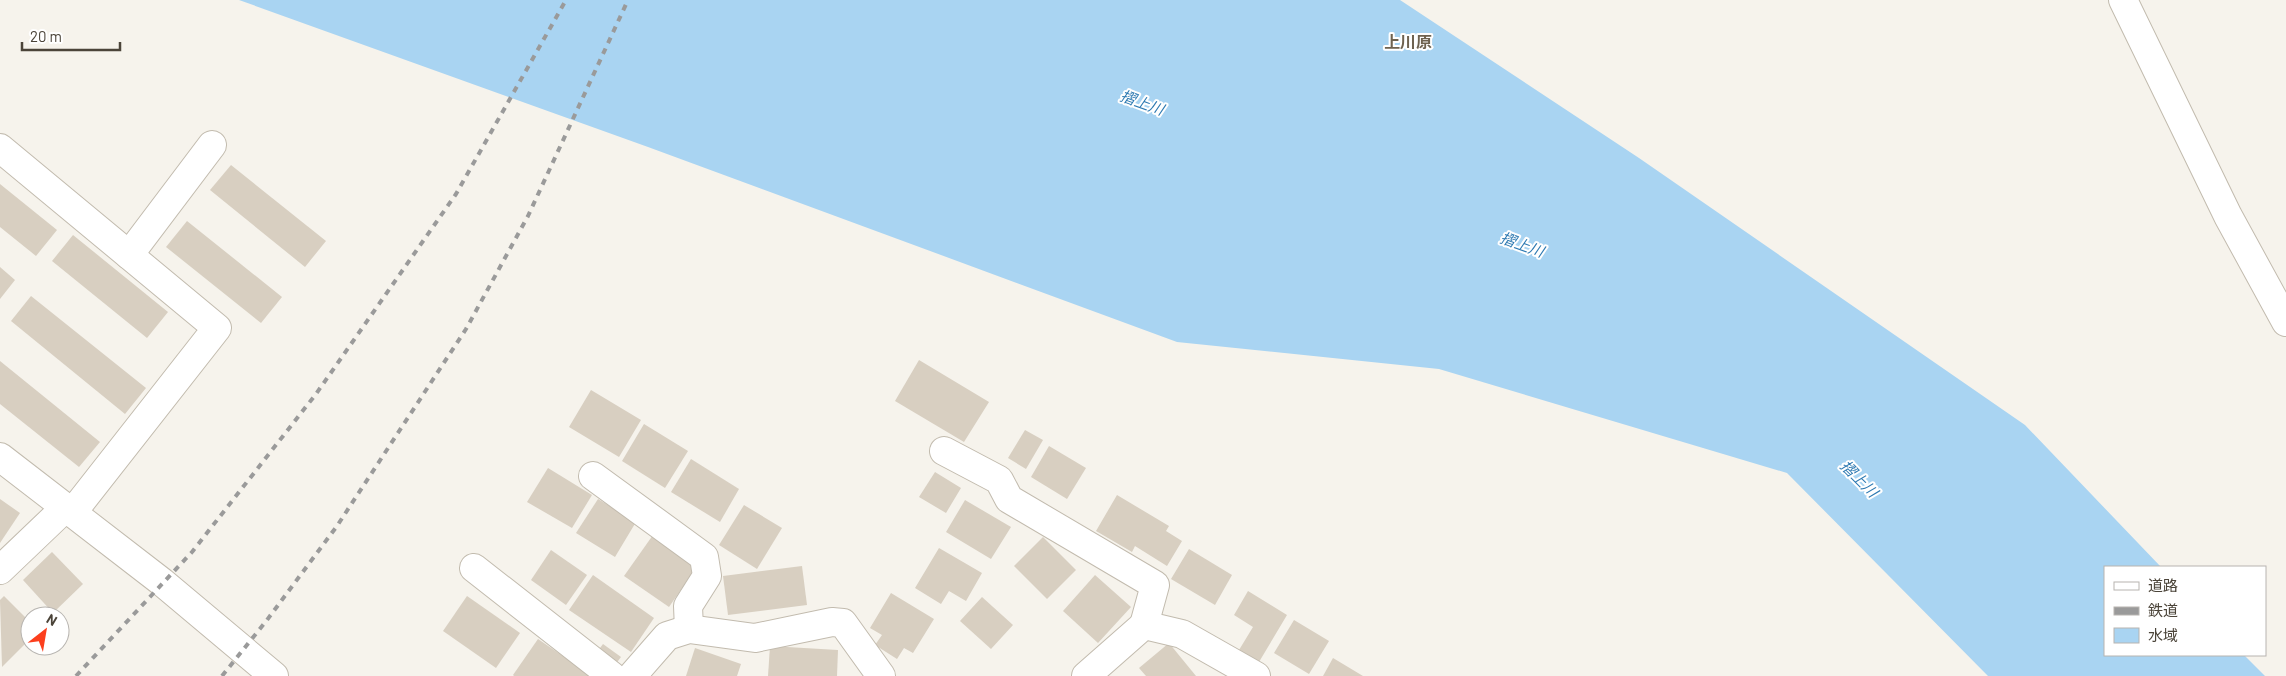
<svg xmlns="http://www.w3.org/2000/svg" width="2286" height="676" viewBox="0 0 2286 676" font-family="Barlow,'Noto Sans JP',sans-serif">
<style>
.water{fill:#a9d4f2}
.building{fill:#d8cfc1}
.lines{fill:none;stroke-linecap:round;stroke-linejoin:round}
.street-casing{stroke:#c2bbae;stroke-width:30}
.street{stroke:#fff;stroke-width:28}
.rail{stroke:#9a9a9a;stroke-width:4;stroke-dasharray:6 6;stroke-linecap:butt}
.labels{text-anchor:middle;stroke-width:4;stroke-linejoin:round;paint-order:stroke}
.water-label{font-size:15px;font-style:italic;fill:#2e7ab2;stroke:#fff}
.quarter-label{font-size:16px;font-weight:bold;fill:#6e6250;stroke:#fff}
</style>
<rect width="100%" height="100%" fill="#f6f3ec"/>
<path class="water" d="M239,0H1400L1639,158L2025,425L2161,567H2105V655H2244L2265,676H1988L1787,473L1439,369L1177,342L648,147Z"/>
<g class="building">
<path d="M231,165L326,241L305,267L210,190Z"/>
<path d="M0,184L57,230L36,256L0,227Z"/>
<path d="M187,221L282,297L261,323L166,247Z"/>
<path d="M73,235L168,312L147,338L52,261Z"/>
<path d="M0,267L15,280L0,299Z"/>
<path d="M31,296L146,388L125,414L11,321Z"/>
<path d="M919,360L989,402L964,442L895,401Z"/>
<path d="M0,361L100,442L79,467L0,404Z"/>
<path d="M591,390L641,420L619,457L569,427Z"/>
<path d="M644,424L688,451L665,488L622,461Z"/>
<path d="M1025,430L1043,440L1026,469L1008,458Z"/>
<path d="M1049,446L1086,468L1067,499L1031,477Z"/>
<path d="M691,459L739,489L720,522L671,492Z"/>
<path d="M548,468L592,495L572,528L527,502Z"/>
<path d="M935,472L961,488L946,513L919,497Z"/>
<path d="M1117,495L1169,526L1166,531L1182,541L1167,566L1135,546L1132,552L1096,531Z"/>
<path d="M0,499L20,513L0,543Z"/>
<path d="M598,499L636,522L615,557L576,533Z"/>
<path d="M965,500L1011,527L991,559L946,532Z"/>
<path d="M744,505L782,528L757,569L719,545Z"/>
<path d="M653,535L698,565L669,607L624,576Z"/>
<path d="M1043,537L1076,570L1047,599L1014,566Z"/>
<path d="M939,548L982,573L966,601L949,591L941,604L915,588Z"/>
<path d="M1189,549L1232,575L1215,605L1171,579Z"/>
<path d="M551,550L587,575L566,605L531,580Z"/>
<path d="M52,552L83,584L53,613L23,580Z"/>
<path d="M802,566L807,605L728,615L723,576Z"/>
<path d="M593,575L654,618L631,652L569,610Z"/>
<path d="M1095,575L1131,607L1098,643L1063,611Z"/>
<path d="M1248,591L1287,615L1259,662L1239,650L1253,627L1234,615Z"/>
<path d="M891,593L934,619L913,653L904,648L897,659L875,645L882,635L870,628Z"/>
<path d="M4,596L30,622V639L2,667L0,600Z"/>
<path d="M467,596L520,633L496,668L443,631Z"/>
<path d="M982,597L1013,625L991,649L960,621Z"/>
<path d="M1294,620L1329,641L1309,674L1274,653Z"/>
<path d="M538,639L592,676H514L513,675Z"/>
<path d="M1169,643L1196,676H1146L1139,668Z"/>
<path d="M603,644L621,657L615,665L597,652Z"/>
<path d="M770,646L838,650L837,676H768Z"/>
<path d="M695,648L741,664L737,676H686Z"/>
<path d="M1333,658L1363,676H1323Z"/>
</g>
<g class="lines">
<g class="street-casing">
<g id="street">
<path d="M2123,0L2228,216L2286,322"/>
<path d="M0,148L217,328L72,513"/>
<path d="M129,255L212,145"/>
<path d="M944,451L999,480L1009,499L1155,585L1144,625"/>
<path d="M0,457L162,582L274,676"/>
<path d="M593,476L704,557L707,576L688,606L689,629"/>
<path d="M474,568L612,676"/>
<path d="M0,570L65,508"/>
<path d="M632,676L667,636L689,629L755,638L832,622L843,623L881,676"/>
<path d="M1086,676L1144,625L1182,634L1256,676"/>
</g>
</g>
<use href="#street" class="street"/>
<g class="rail">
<path d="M76,676L192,552L316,394L456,194L566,0"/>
<path d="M222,676L267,620L337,526L466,329L528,216L628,0"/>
</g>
</g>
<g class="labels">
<g class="water-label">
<text transform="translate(1142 103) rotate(20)" y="5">摺上川</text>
<text transform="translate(1522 245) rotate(20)" y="5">摺上川</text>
<text transform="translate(1859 479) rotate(45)" y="5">摺上川</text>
</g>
<g class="quarter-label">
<text x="1408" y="48">上川原</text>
</g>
</g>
<rect x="2104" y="566" width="162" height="90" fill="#ffffff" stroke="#b7b4b0"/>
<rect x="2114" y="582" width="25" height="8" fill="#ffffff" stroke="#b7b4b0"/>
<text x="2148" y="591" font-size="15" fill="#4b4439">道路</text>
<rect x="2114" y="607" width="25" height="8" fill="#9a9a9a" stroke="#b7b4b0"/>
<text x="2148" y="616" font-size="15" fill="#4b4439">鉄道</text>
<rect x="2114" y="628" width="25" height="15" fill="#a9d4f2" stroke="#b7b4b0"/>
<text x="2148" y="641" font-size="15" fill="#4b4439">水域</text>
<g transform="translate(45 631) rotate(31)"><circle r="24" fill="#ffffff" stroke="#b7b4b0"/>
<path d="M0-4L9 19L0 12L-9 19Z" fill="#fc3f1d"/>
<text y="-8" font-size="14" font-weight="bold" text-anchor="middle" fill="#4b4439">N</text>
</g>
<path d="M22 42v8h98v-8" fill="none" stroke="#4b4439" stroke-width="2.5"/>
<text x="30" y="42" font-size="15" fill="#4b4439" stroke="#ffffff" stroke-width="4" paint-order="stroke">20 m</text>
</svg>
